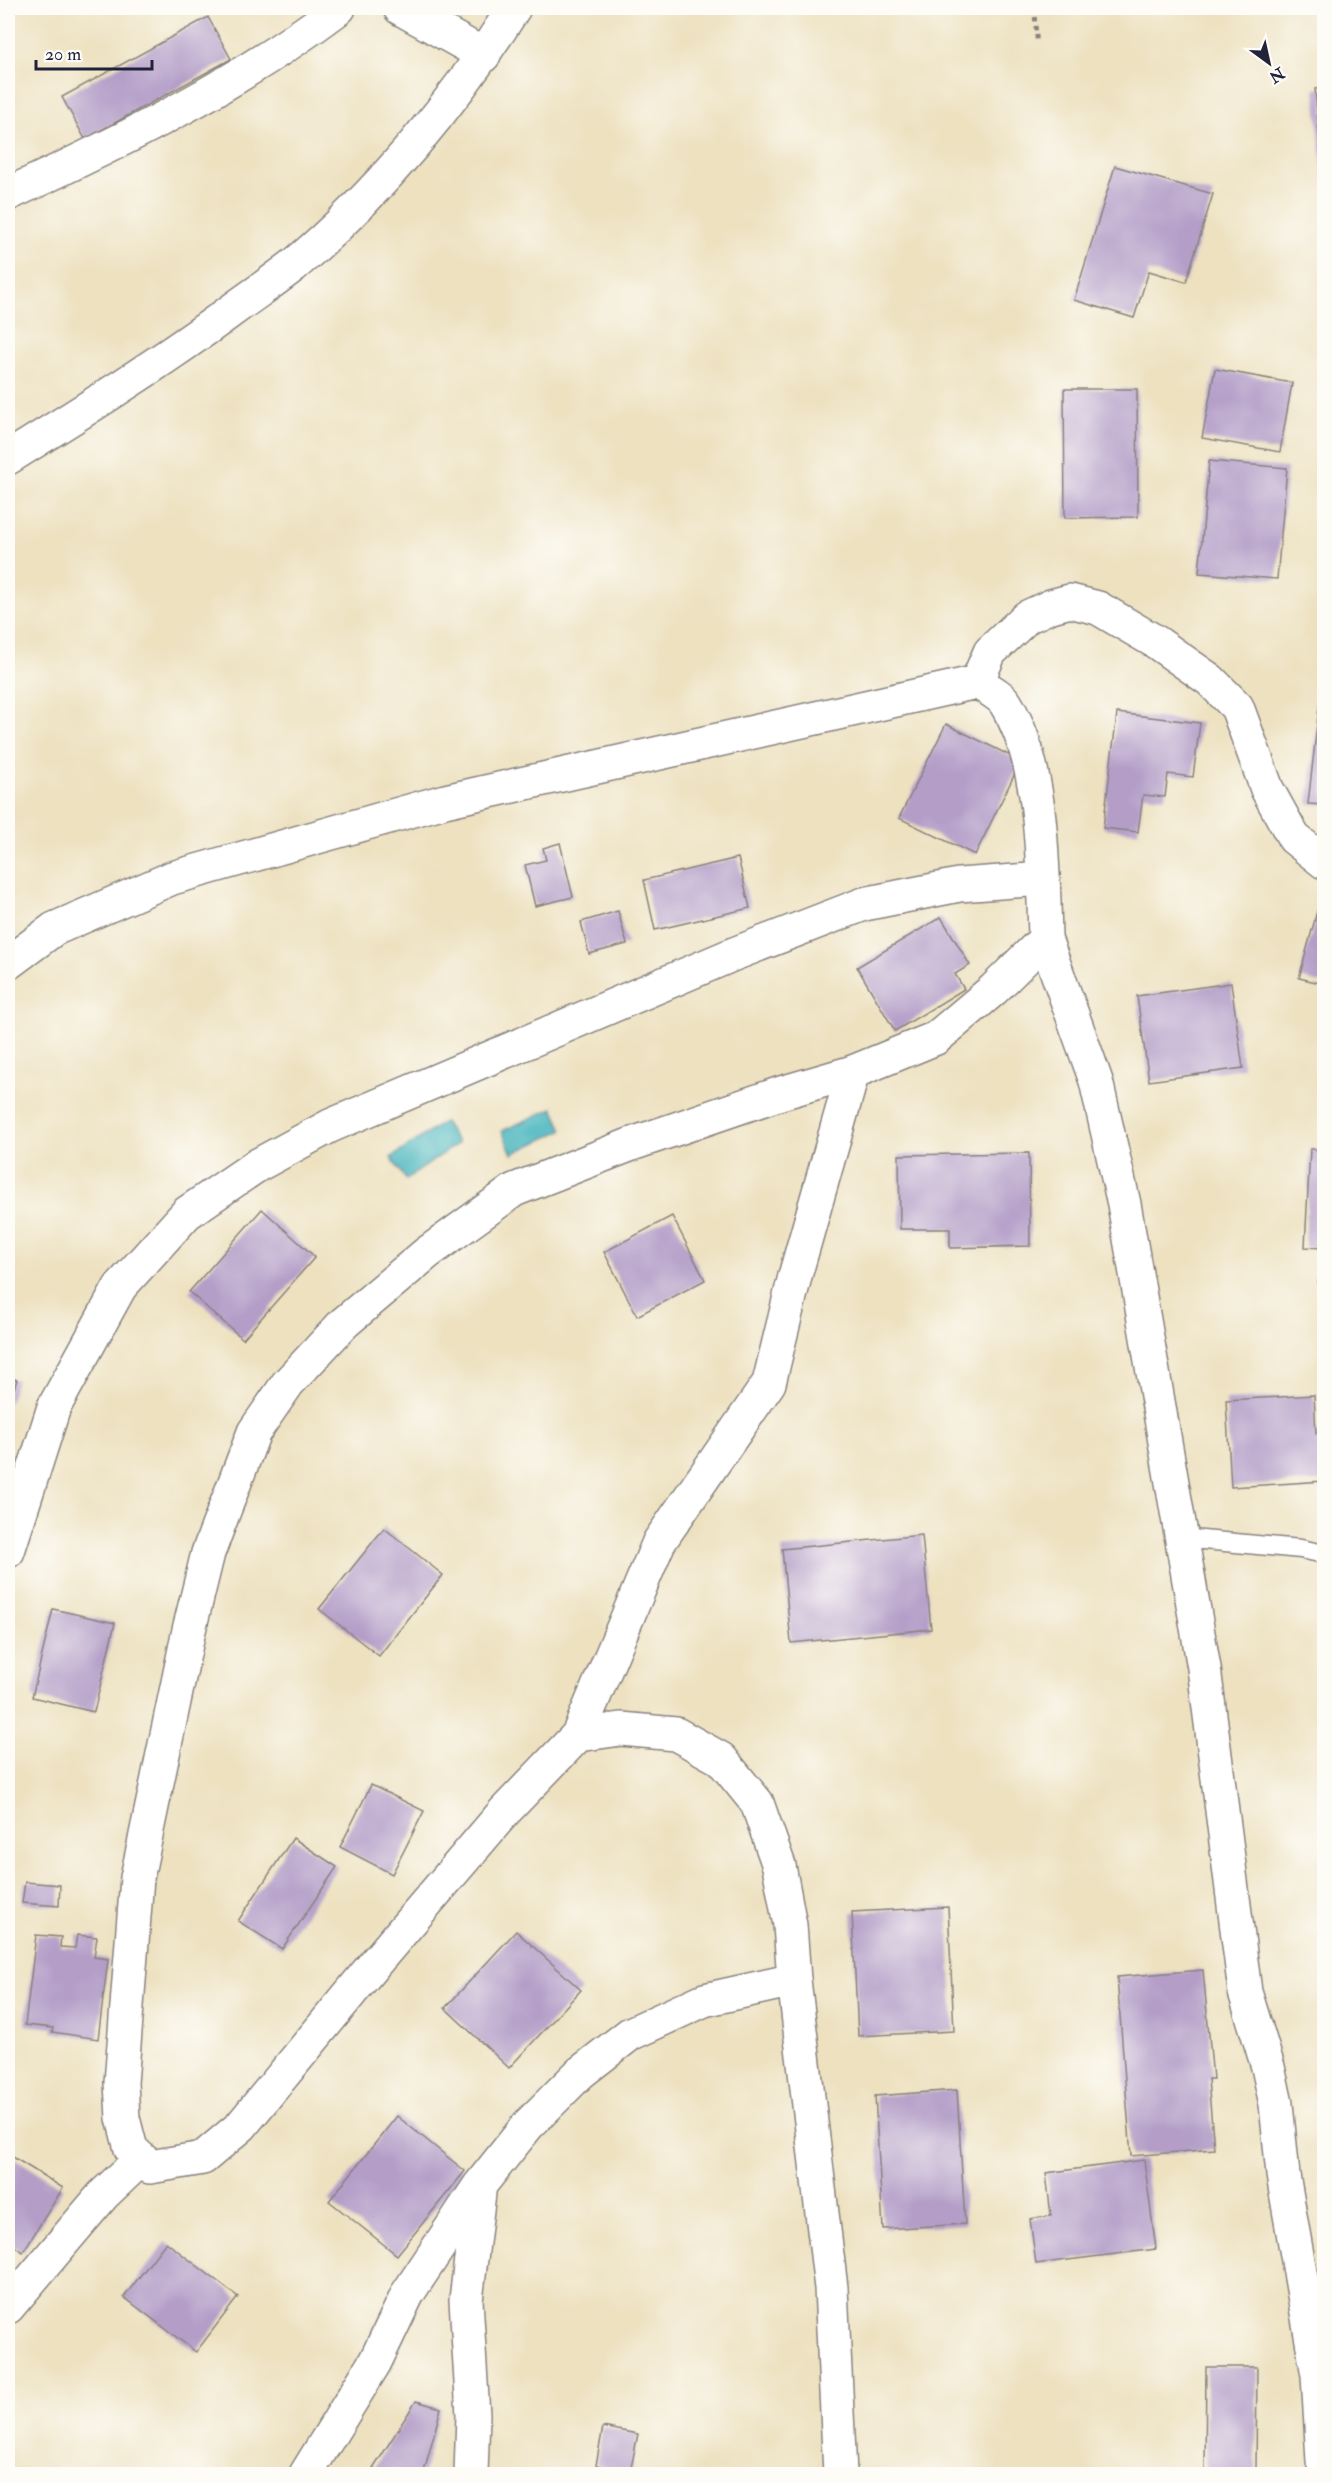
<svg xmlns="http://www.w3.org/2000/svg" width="1332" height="2482" viewBox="0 0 1332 2482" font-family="'IM FELL Double Pica',serif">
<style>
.water{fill:#43b3bc;stroke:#326a7c;stroke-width:1.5}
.building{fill:#b49ec8}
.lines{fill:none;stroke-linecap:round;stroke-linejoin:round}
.service-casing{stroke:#88827e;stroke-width:21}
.minor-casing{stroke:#88827e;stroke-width:36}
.tertiary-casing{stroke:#88827e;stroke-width:36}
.path{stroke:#88827e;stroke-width:4;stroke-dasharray:4.5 4.5;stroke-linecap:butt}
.service{stroke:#fff;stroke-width:18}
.minor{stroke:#fff;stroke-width:33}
.tertiary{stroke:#fff;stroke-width:33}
</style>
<rect width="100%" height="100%" fill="#fdfcf7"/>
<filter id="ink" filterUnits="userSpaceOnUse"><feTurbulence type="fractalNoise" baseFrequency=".0167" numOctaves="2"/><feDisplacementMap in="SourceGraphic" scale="12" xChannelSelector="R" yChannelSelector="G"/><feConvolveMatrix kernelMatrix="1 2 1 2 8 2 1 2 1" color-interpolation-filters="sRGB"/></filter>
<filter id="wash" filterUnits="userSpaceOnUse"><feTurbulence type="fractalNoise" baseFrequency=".008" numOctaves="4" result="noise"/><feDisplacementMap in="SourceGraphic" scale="24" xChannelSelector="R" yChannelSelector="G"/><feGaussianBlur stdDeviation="1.35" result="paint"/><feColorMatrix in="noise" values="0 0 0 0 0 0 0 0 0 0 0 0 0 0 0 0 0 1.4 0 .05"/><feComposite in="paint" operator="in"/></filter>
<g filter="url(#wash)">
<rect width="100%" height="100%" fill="#ede1c0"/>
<g class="water">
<path d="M553,1108L563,1130L512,1154L502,1131Z"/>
<path d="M444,1122L458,1143L406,1180L391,1158Z"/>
</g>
<g id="blocks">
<g class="building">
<path d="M208,17L231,59L85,139L62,97Z"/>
<path d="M1324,88V179H1323L1315,89Z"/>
<path d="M1115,166L1213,194L1186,282L1149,271L1134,318L1074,300Z"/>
<path d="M1215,369L1292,383L1280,452L1202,438Z"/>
<path d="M1064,389H1137L1138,517L1065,518Z"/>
<path d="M1209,461L1287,468L1277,579L1199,573Z"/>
<path d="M1323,672H1324V805L1308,804Z"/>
<path d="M1117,713L1200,723L1193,777L1168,774L1165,797L1143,795L1138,832L1103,828Z"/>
<path d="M946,724L1021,761L975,855L899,818Z"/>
<path d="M560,843L573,897L535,906L525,865L546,860L543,848Z"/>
<path d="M738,858L750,908L655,930L644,880Z"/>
<path d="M1324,886V984L1299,978Z"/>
<path d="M618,911L627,944L589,954L581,922Z"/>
<path d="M941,917L970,965L955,974L964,989L895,1031L857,967Z"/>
<path d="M1231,983L1243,1068L1149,1081L1137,996Z"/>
<path d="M1310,1149L1324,1150V1248L1305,1247Z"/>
<path d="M1029,1153L1030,1246L950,1248V1229H900L899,1155Z"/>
<path d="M262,1209L315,1257L243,1339L189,1292Z"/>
<path d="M672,1216L705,1280L637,1316L604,1252Z"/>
<path d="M1318,1281H1324V1379H1323Z"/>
<path d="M8,1377L17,1380L8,1405Z"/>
<path d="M1314,1395L1316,1433L1324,1432V1481L1231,1487L1226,1400Z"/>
<path d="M384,1528L443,1575L379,1656L319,1609Z"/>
<path d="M922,1535L931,1629L791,1643L782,1549Z"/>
<path d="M53,1609L115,1623L94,1712L32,1697Z"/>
<path d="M371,1785L424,1811L392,1874L340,1847Z"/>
<path d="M293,1838L337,1867L282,1949L238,1921Z"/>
<path d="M25,1882L60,1885L59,1906L22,1903Z"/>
<path d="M948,1907L954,2031L858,2036L852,1912Z"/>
<path d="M516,1931L581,1990L509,2068L445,2008Z"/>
<path d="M36,1935L61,1937L60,1947L75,1948L77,1935L97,1937L94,1957L108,1959L98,2039L52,2032L53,2028L25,2025Z"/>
<path d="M1203,1970L1213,2079H1208L1214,2149L1131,2156L1117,1977Z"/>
<path d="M957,2090L965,2224L883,2229L875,2096Z"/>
<path d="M397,2116L465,2171L397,2255L329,2201Z"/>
<path d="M8,2154L63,2188L23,2252L8,2242Z"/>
<path d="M1144,2160L1156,2249L1036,2264L1030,2219L1051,2216L1046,2173Z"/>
<path d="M166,2242L238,2297L196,2352L124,2297Z"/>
<path d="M1206,2367H1257L1256,2471H1268V2474H1205Z"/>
<path d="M416,2401L441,2408L424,2472L429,2474H386L373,2469Z"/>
<path d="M603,2427L638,2434L630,2473L596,2465Z"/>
</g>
</g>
</g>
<g filter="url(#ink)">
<use href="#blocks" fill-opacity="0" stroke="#88827e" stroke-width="1.5"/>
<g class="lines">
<g class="service-casing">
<path id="service" d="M1181,1538L1301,1549L1324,1554"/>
</g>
<g class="minor-casing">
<g id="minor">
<path d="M400,8L484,55"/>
<path d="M8,194C123,141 237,85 339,8"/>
<path d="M977,682L990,652L1027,617L1051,606L1070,601L1098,608L1156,642L1210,680L1237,707L1267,789L1294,838L1324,862"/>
<path d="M1045,939L1096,1081L1124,1204L1204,1668L1245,1992L1268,2067L1276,2104L1283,2175L1318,2375L1323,2461"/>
<path d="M8,1551L54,1407L120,1287L187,1213L256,1166L330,1126L734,954L864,904L959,885L1043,879"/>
<path d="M578,1735L659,1542L769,1383L795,1276L853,1072"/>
<path d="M8,2307L103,2195L141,2159"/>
<path d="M306,2474L375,2362L408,2293L480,2185L528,2125L580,2073L630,2034L704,2000L794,1980"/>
<path d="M471,2474L473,2415L466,2300L479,2193"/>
</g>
</g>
<g class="tertiary-casing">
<g id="tertiary">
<path d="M8,458C85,410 162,362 235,308C254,294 275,280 294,265C377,196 456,100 514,8"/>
<path d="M8,963L54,929L172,878L445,801L977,682C986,688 1001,695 1006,704C1044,765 1043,869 1045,939L993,990L936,1038L853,1072L781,1093L632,1144L514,1190L427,1253L344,1323L288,1383L254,1432L208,1553L189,1630L137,1878L121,2083L123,2118L131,2149L150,2167L203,2158L241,2126L376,1962L504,1812L578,1735L621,1729L676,1734L721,1759L757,1803L779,1866L790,1925L794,1980L831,2288L840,2474"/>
</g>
</g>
<path class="path" d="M1034,8L1037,42"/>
<use href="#service" class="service"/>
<use href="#minor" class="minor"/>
<use href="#tertiary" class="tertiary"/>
</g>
</g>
<rect width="1332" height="2482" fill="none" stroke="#fdfcf7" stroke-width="30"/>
<g transform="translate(1269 63) rotate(147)" stroke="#fdfcf7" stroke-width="4.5" paint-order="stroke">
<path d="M0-4.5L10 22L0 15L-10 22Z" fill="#22223b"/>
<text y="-9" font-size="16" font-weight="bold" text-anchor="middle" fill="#22223b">N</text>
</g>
<path d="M36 60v9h116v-9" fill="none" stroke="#22223b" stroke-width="3"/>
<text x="45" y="60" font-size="18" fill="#22223b" stroke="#fdfcf7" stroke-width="4.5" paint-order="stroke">20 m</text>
</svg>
